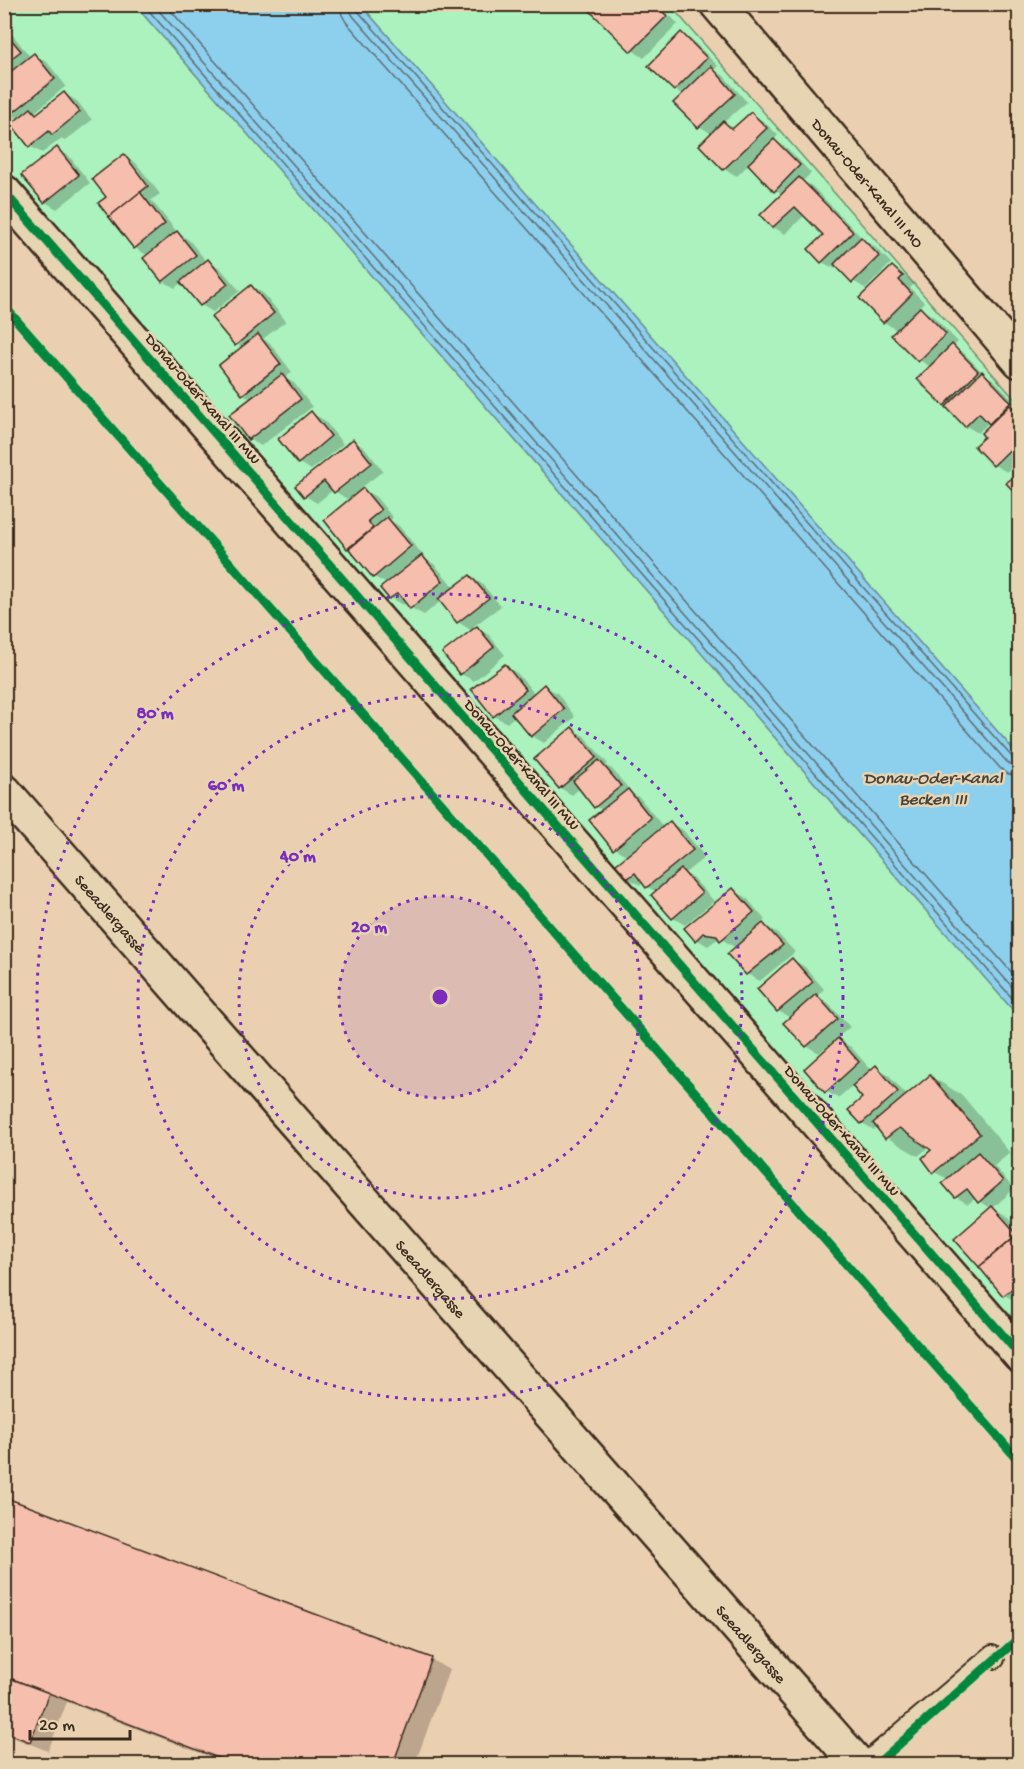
<svg xmlns="http://www.w3.org/2000/svg" width="1024" height="1769" viewBox="0 0 1024 1769" font-family="'Gochi Hand',sans-serif">
<style>
.green{fill:#abf2be;stroke:#738e6e;stroke-width:1.5}
.water{fill:#8dd0ee;stroke:#6c8e9b;stroke-width:1.5}
.shadow{fill:#0003}
.lines{fill:none;stroke-linecap:round;stroke-linejoin:round}
.shore{stroke:#5c6c71;stroke-width:1.5}
.building{fill:#f6bead;stroke:#3b2a1e;stroke-width:1.5}
.service-casing{stroke:#3b2a1e;stroke-width:22}
.minor-casing{stroke:#3b2a1e;stroke-width:38}
.service{stroke:#e7d4b2;stroke-width:18}
.minor{stroke:#e7d4b2;stroke-width:33}
.cycleway-casing{stroke:#e7d4b2;stroke-width:13}
.cycleway{stroke:#00873e;stroke-width:9}
.ring{fill:none;stroke:#7b2cbf;stroke-width:3;stroke-dasharray:3 6}
.labels{text-anchor:middle;stroke-width:5;stroke-linejoin:round;paint-order:stroke}
.street-label{font-size:16px;fill:#3b2a1e;stroke:#e7d4b2}
.water-label{font-size:18px;font-style:italic;fill:#47433d;stroke:#e7d4b2}
.centre{fill:#7b2cbf;stroke:#e7d4b2;stroke-width:3}
.ring-label{font-size:18px;text-anchor:middle;font-weight:bold;fill:#7b2cbf;stroke:#e7d4b2;stroke-width:5;stroke-linejoin:round;paint-order:stroke}
</style>
<rect width="100%" height="100%" fill="#ead0b1"/>
<filter id="ink" filterUnits="userSpaceOnUse"><feTurbulence type="fractalNoise" baseFrequency=".0167" numOctaves="2"/><feDisplacementMap in="SourceGraphic" scale="12" xChannelSelector="R" yChannelSelector="G"/><feConvolveMatrix kernelMatrix="1 2 1 2 8 2 1 2 1" color-interpolation-filters="sRGB"/></filter>
<g filter="url(#ink)">
<g class="green">
<path d="M4,5H135L1019,1017V1333L417,648L5,172Z"/>
<path d="M361,5H670L1019,404V756Z"/>
</g>
<path class="water" d="M135,5H361L1019,756V1017Z"/>
<g class="shadow">
<path d="M595,4H659L678,24L644,58L632,50Z"/>
<path d="M4,30L13,35L31,58L34,55L47,62L66,86L35,112L39,114L65,94L77,101L92,120L65,141L61,139L42,153L30,146L19,119L11,114L4,107Z"/>
<path d="M681,34L693,41L718,66L714,70L723,75L747,102L724,122L735,129L751,114L763,121L778,135L774,140L787,148L811,173L803,181L812,186L864,240L874,246L891,263L866,289L853,281L838,266L835,269L822,262L825,235L805,215L785,234L773,227L783,195L775,190L749,164L737,176L724,169L701,145L712,134L699,126L683,95L675,90Z"/>
<path d="M57,149L69,156L90,183L57,209L45,202Z"/>
<path d="M124,156L136,163L160,194L151,200L178,233L189,240L207,262L208,261L220,268L240,291L213,312L201,305L182,282L175,288L163,281L148,256L135,248L100,204L108,197Z"/>
<path d="M892,268L905,275L914,284L910,288L924,302L918,308L933,316L958,342L953,347L964,353L985,375L994,380L1020,407V459L1007,472L994,465L986,437L992,425L989,422L978,433L966,426L944,405L931,367L919,360L898,331L884,322L861,298Z"/>
<path d="M252,286L264,294L286,321L263,339L270,343L292,372L285,378L294,383L312,407L261,446L249,439L252,399L243,394V348L236,344Z"/>
<path d="M311,413L324,420L343,444L311,470L299,463Z"/>
<path d="M353,441L365,448L383,471L361,488L376,497L393,518L390,520L399,526L422,554L420,556L434,564L455,588L470,577L482,584L501,606L474,626L489,635L505,655L474,681L461,674L472,631L458,622L441,601L424,615L411,608L407,602L403,605L390,598L382,588L387,584L374,577L326,520L350,501L333,490L317,503L305,496Z"/>
<path d="M505,666L517,673L535,694L544,686L557,693L575,717L544,743L532,736L515,716L507,723L494,716Z"/>
<path d="M572,729L584,736L608,764L606,766L612,769L633,794L640,798L664,828L670,823L683,830L705,857L685,873L693,878L714,901L685,925L673,918L657,892L647,887L644,883L640,885L628,878L617,865L628,856L614,848L603,811L595,806L580,788L572,795L560,788Z"/>
<path d="M733,890L746,897L765,920L761,923L776,932L795,952L760,981L747,974L729,954L736,948L723,940H716L708,946L696,939Z"/>
<path d="M793,960L805,967L824,989L817,996L828,1003L850,1027L836,1039L851,1047L872,1071L876,1067L888,1074L907,1096L930,1076L962,1095L1010,1153L994,1166L1014,1189L993,1208L1005,1215L1020,1231V1312L1015,1307L1019,1303L1004,1295L956,1239L991,1208L979,1201L976,1198L968,1204L956,1197L948,1179L934,1172V1150L929,1147L918,1156L886,1137L878,1127L874,1130L862,1123L864,1098L853,1085L838,1098L826,1091L836,1042L835,1040L819,1053L807,1046L791,1018L778,1011Z"/>
<path d="M4,1174L11,1177L4,1193Z"/>
<path d="M4,1498L431,1659L449,1670L415,1764H229L67,1702L48,1751L4,1734Z"/>
</g>
<g class="lines">
<g class="shore">
<path d="M143,4L1020,1007"/>
<path d="M153,4L1020,996"/>
<path d="M165,4L1020,982"/>
<path d="M340,4L342,15L346,22L1000,768L1008,774L1020,776"/>
<path d="M349,4L350,10L353,16L1007,762L1012,766L1020,767"/>
<path d="M357,4L358,11L1012,757L1020,759"/>
</g>
</g>
<g class="building">
<path d="M593,4H655L667,16L631,52L589,10Z"/>
<path d="M4,31L21,51L4,64Z"/>
<path d="M681,32L707,58L674,91L648,66Z"/>
<path d="M34,53L55,79L10,115L4,109V77Z"/>
<path d="M711,66L735,94L698,128L673,103Z"/>
<path d="M64,92L80,112L52,135L49,131L29,147L11,124L31,108L36,114Z"/>
<path d="M751,112L767,128L723,170L699,145L723,121L732,129Z"/>
<path d="M774,139L800,165L774,192L748,164Z"/>
<path d="M57,147L79,175L44,203L21,175Z"/>
<path d="M124,154L148,186L109,217L98,203L106,197L92,179Z"/>
<path d="M799,177L853,232L821,263L808,249L823,235L795,207L772,228L760,215Z"/>
<path d="M140,192L165,224L134,249L109,217Z"/>
<path d="M177,231L196,255L162,282L143,258Z"/>
<path d="M861,237L879,256L852,283L834,264Z"/>
<path d="M208,259L228,284L200,306L180,282Z"/>
<path d="M892,266L903,276L899,280L912,294L883,323L859,298Z"/>
<path d="M251,285L274,313L235,346L211,317Z"/>
<path d="M920,307L946,334L918,362L891,335Z"/>
<path d="M258,334L281,364L242,395L219,365Z"/>
<path d="M952,344L978,371L944,406L917,379Z"/>
<path d="M982,371L1011,402L989,424L979,413L965,427L946,407Z"/>
<path d="M282,374L301,399L248,440L229,415Z"/>
<path d="M1010,405L1020,415V440L993,466L974,446L984,437L981,433Z"/>
<path d="M311,411L331,436L298,464L278,439Z"/>
<path d="M353,439L372,463L334,493L324,481L304,497L295,486Z"/>
<path d="M1020,471V498L1006,483Z"/>
<path d="M363,488L381,510L368,521L373,528L347,549L324,520Z"/>
<path d="M387,517L411,546L373,578L349,549Z"/>
<path d="M422,555L443,581L410,609L398,593L389,599L380,588Z"/>
<path d="M470,575L489,598L457,623L438,599Z"/>
<path d="M477,626L494,647L460,675L442,653Z"/>
<path d="M505,664L526,690L493,717L471,689Z"/>
<path d="M544,684L564,709L531,737L511,713Z"/>
<path d="M572,727L597,757L559,789L534,759Z"/>
<path d="M599,760L621,786L594,808L573,781Z"/>
<path d="M628,789L651,818L613,850L589,820Z"/>
<path d="M670,821L693,850L646,888L635,873L627,879L615,865Z"/>
<path d="M681,869L702,893L672,919L651,895Z"/>
<path d="M733,888L754,912L720,941L716,935L703,933L695,941L684,928Z"/>
<path d="M763,923L783,945L746,975L727,954Z"/>
<path d="M792,958L813,982L777,1012L757,989Z"/>
<path d="M816,994L838,1019L806,1047L783,1023Z"/>
<path d="M838,1038L859,1062L825,1093L804,1069Z"/>
<path d="M876,1065L898,1092L861,1124L848,1110L862,1098L852,1086Z"/>
<path d="M930,1075L980,1134L933,1173L922,1158L931,1150L899,1128L885,1139L873,1123Z"/>
<path d="M978,1152L1003,1181L978,1203L967,1189L955,1198L942,1183Z"/>
<path d="M992,1206L1017,1234L979,1267L954,1239Z"/>
<path d="M1013,1238L1020,1246V1282L1003,1296L979,1267Z"/>
<path d="M4,1497L432,1658L393,1764H234L4,1676Z"/>
<path d="M4,1676L49,1693L30,1742L4,1732Z"/>
</g>
<g class="lines">
<g class="service-casing">
<path id="service" d="M864,1764L992,1655L995,1659"/>
</g>
<g class="minor-casing">
<g id="minor">
<path id="s1" d="M717,4L1020,361"/>
<path d="M4,192L1020,1355"/>
<path id="s2" d="M4,791L858,1764"/>
</g>
</g>
<use href="#service" class="service"/>
<use href="#minor" class="minor"/>
<g class="cycleway-casing">
<g id="cycleway">
<path d="M4,192L1020,1355"/>
<path d="M4,306L1020,1462"/>
<path d="M877,1764L1020,1637"/>
</g>
</g>
<use href="#cycleway" class="cycleway"/>
</g>
</g>
<circle cx="440" cy="997" r="101" fill="#7b2cbf" fill-opacity=".12"/>
<g class="ring">
<circle cx="440" cy="997" r="101"/>
<circle cx="440" cy="997" r="201"/>
<circle cx="440" cy="997" r="302"/>
<circle cx="440" cy="997" r="403"/>
</g>
<g class="labels">
<g class="street-label">
<text dy="6" stroke="none"><textPath href="#s1" startOffset="234">Donau-Oder-Kanal III MO</textPath></text>
<text transform="translate(204 398) rotate(49)" y="6">Donau-Oder-Kanal III MW</text>
<text transform="translate(523 764) rotate(49)" y="6">Donau-Oder-Kanal III MW</text>
<text dy="6" stroke="none"><textPath href="#s2" startOffset="162">Seeadlergasse</textPath></text>
<text transform="translate(843 1130) rotate(49)" y="6">Donau-Oder-Kanal III MW</text>
<text dy="6" stroke="none"><textPath href="#s2" startOffset="648">Seeadlergasse</textPath></text>
<text dy="6" stroke="none"><textPath href="#s2" startOffset="1134">Seeadlergasse</textPath></text>
</g>
<g class="water-label">
<text x="933" y="783">Donau-Oder-Kanal<tspan x="933" dy="21">Becken III</tspan></text>
</g>
</g>
<circle cx="440" cy="997" r="9" class="centre"/>
<g class="ring-label">
<text x="155" y="718">80 m</text>
<text x="226" y="790">60 m</text>
<text x="298" y="861">40 m</text>
<text x="369" y="932">20 m</text>
</g>
<rect width="1024" height="1769" fill="none" stroke="#e7d4b2" stroke-width="24"/>
<rect x="12" y="12" width="1000" height="1745" fill="none" stroke="#3b2a1e" stroke-width="2" filter="url(#ink)"/>
<path d="M30 1730v9h100v-9" fill="none" stroke="#3b2a1e" stroke-width="3"/>
<text x="39" y="1730" font-size="18" fill="#3b2a1e" stroke="#e7d4b2" stroke-width="4.5" paint-order="stroke">20 m</text>
</svg>
